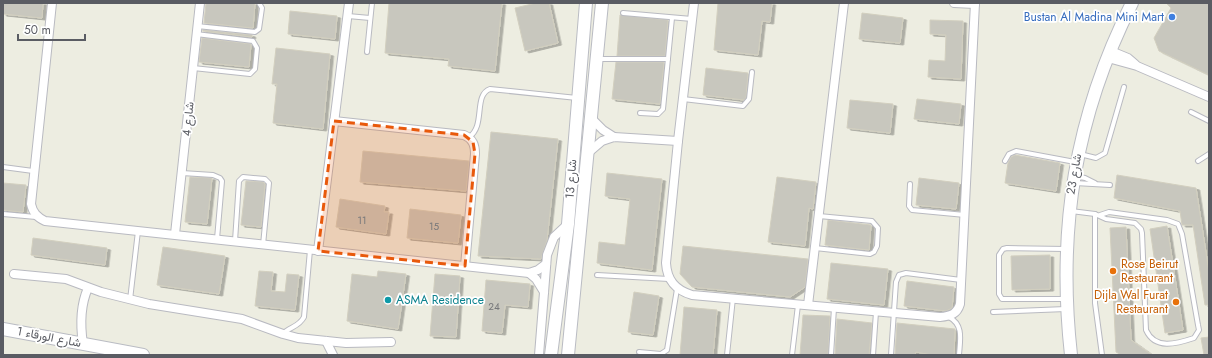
<svg xmlns="http://www.w3.org/2000/svg" width="1212" height="358" viewBox="0 0 1212 358" font-family="Jost,Vazirmatn,sans-serif">
<style>
.building{fill:#c8c7be;stroke:#d2cfbf;filter:url(#shadow)}
.lines{fill:none;stroke-linecap:round;stroke-linejoin:round}
.lane-casing{stroke:#b9bac1;stroke-width:6}
.street-casing{stroke:#b9bac1;stroke-width:10}
.secondary-casing{stroke:#babcc3;stroke-width:14}
.lane{stroke:#fff;stroke-width:4}
.street{stroke:#fff;stroke-width:8}
.secondary{stroke:#fff;stroke-width:12}
.marked{fill:#e8590c;fill-opacity:0.2;stroke:#e8590c;stroke-width:3;stroke-dasharray:8 5;stroke-linejoin:round}
.shop-dot{fill:#3f7fe0;stroke:#fff;stroke-width:1.5}
.food-dot{fill:#e8710a;stroke:#fff;stroke-width:1.5}
.culture-dot{fill:#0f9aa8;stroke:#fff;stroke-width:1.5}
.labels{text-anchor:middle;stroke-width:3.5;stroke-linejoin:round;paint-order:stroke}
.number-label{font-size:10px;fill:#76777a}
.shop-label{font-size:12px;fill:#366cbe;stroke:#fff;text-anchor:end}
.street-label{font-size:12px;fill:#5a5c63;stroke:#fff}
.food-label{font-size:12px;fill:#c56008;stroke:#fff;text-anchor:start}
.culture-label{font-size:12px;fill:#0d838f;stroke:#fff;text-anchor:start}
</style>
<defs>
<filter id="shadow"><feDropShadow dx="3.5" dy="2" stdDeviation="0" flood-color="#0004"/></filter>
</defs>
<rect width="100%" height="100%" fill="#edede1"/>
<g class="building">
<path d="M3,3H43L42,18L3,14Z"/>
<path d="M206,3H255L253,28L204,23Z"/>
<path d="M389,3H502L495,71L448,66L449,59L385,53Z"/>
<path d="M536,3H549L558,43L525,51L515,8Z"/>
<path d="M718,3H772L770,22L762,21L758,55L714,50Z"/>
<path d="M1166,3H1209V75L1159,51L1154,38L1171,8Z"/>
<path d="M290,11L337,16L335,39L288,34Z"/>
<path d="M862,13L903,18L900,43L859,39Z"/>
<path d="M620,15L668,20L665,56H617Z"/>
<path d="M930,20L963,21L961,79L928,77L929,60L945,61L946,35L930,34Z"/>
<path d="M203,30L252,35V37L203,31Z"/>
<path d="M202,38L251,44L249,67L199,62Z"/>
<path d="M276,48L330,54L323,129L273,123L277,84H272Z"/>
<path d="M616,62H664L660,104L612,99Z"/>
<path d="M706,68L748,73L746,98L744,100L703,95Z"/>
<path d="M917,99L961,104L959,124L914,119Z"/>
<path d="M850,100L893,104L890,133L847,128Z"/>
<path d="M491,132L558,139L547,240L541,259L478,256Z"/>
<path d="M363,151L469,161L466,191L360,182Z"/>
<path d="M1015,155L1060,163L1056,191L1005,183L1008,163L1011,157Z"/>
<path d="M607,173L662,179L652,270L597,263L599,242L625,245L630,199L605,196Z"/>
<path d="M1117,175L1196,188L1209,272V305H1205L1193,225H1182L1180,211L1114,198Z"/>
<path d="M190,177L212,178L207,224L185,222Z"/>
<path d="M777,177L816,182L813,209L809,208L805,246L768,242Z"/>
<path d="M919,178L959,183L956,209L916,205Z"/>
<path d="M246,181L263,182L265,184L261,227L241,225Z"/>
<path d="M3,183L26,185L23,212L3,210Z"/>
<path d="M340,199L385,206L384,212H389L386,234L336,227Z"/>
<path d="M410,209L461,215L458,243L407,238Z"/>
<path d="M828,220L871,225L869,250L825,245Z"/>
<path d="M1167,226L1183,330L1165,333L1150,229Z"/>
<path d="M1126,227L1131,340L1152,355H1121L1116,352L1110,228Z"/>
<path d="M33,238L107,248L105,265L31,255Z"/>
<path d="M683,246L808,259L805,287L790,297L692,287L680,274Z"/>
<path d="M163,247L225,256L219,294L157,285Z"/>
<path d="M1050,255V289L1012,290L1011,256Z"/>
<path d="M831,263L888,269L884,305L827,299Z"/>
<path d="M259,271L273,272L271,291L285,292L287,274L299,275L295,310L255,306Z"/>
<path d="M378,271L406,274L398,329L347,321L352,274L377,277Z"/>
<path d="M435,274L460,276L456,337L430,336Z"/>
<path d="M486,280L530,284L528,307L505,305L502,333L482,331Z"/>
<path d="M907,281L954,287L952,308L946,311L904,306Z"/>
<path d="M634,292L659,296L653,335L628,332Z"/>
<path d="M684,307L717,310L713,355H680Z"/>
<path d="M803,315L830,316L828,355H800Z"/>
<path d="M837,319L872,323L869,355H835Z"/>
<path d="M897,323L955,329L954,355H932L916,352L915,355H895Z"/>
<path d="M1209,337V355H1204L1201,338Z"/>
</g>
<g class="lines">
<g class="lane-casing">
<g id="lane">
<path d="M623,13L692,19"/>
<path d="M348,16L370,18"/>
<path d="M197,26L255,32L259,29L262,8L259,3"/>
<path d="M367,52L372,3"/>
<path d="M599,59H668"/>
<path d="M193,68L250,74L255,69L257,48L253,41L196,34"/>
<path d="M683,99L743,106L749,99L752,72"/>
<path d="M1191,112L1209,121"/>
<path d="M640,113L658,114L663,109L672,18"/>
<path d="M469,137C486,126 473,95 490,89L577,98"/>
<path d="M1080,154L1096,158L1105,153L1124,87"/>
<path d="M1005,161L1009,154L1016,151L1075,162"/>
<path d="M1198,161L1209,154"/>
<path d="M3,167L33,171"/>
<path d="M182,173L213,175L220,178L222,181L217,239"/>
<path d="M1075,176L1085,178L1095,183"/>
<path d="M1075,183L1110,185"/>
<path d="M910,184L909,206L912,210L965,215"/>
<path d="M1071,211L1095,214L1106,219L1135,223L1141,229L1142,233L1146,330C1155,350 1176,344 1194,338L1199,330L1198,325L1182,234L1178,224L1167,220L1109,212L1100,215"/>
<path d="M3,214L36,217"/>
<path d="M1095,214V303L1102,355"/>
<path d="M235,241L239,181L243,177L265,179L269,183L263,245"/>
<path d="M815,248L870,254L874,252L877,246L878,228L872,221L819,216"/>
<path d="M597,275L669,279"/>
<path d="M1066,299H1002L999,294V255L1003,249L1007,248L1066,249"/>
<path d="M130,300L138,231"/>
<path d="M993,312L1066,309"/>
<path d="M949,317C964,325 960,340 959,355"/>
<path d="M283,334C289,327 299,327 304,317L310,250"/>
<path d="M639,352L661,354L667,350L677,289"/>
<path d="M727,355L733,298"/>
<path d="M792,355L798,305"/>
<path d="M831,355L834,308"/>
<path d="M873,355L876,312"/>
<path d="M891,355L896,282L899,275L906,273L961,280"/>
</g>
</g>
<g class="street-casing">
<g id="street">
<path d="M52,3L31,204C33,213 37,217 45,221L529,273L538,270L546,264"/>
<path d="M694,3L678,141L666,263C667,280 675,290 692,295L940,317C951,316 957,314 960,304L975,3"/>
<path d="M954,3L975,4"/>
<path d="M1111,51L1128,58L1135,64"/>
<path d="M1108,58L1137,66L1209,97"/>
<path d="M590,117L603,130L614,137"/>
<path d="M334,121L464,135C473,139 475,145 475,154L465,266"/>
<path d="M588,153L602,141L614,137L678,141"/>
<path d="M175,234L200,3"/>
<path d="M318,251L349,3"/>
<path d="M529,273L536,279L544,292"/>
<path d="M14,274L66,279L101,292L149,304L242,319L283,334L298,338L346,343L391,342"/>
<path d="M808,305L844,3"/>
<path d="M326,341L333,355"/>
<path d="M83,344C80,324 80,306 88,288"/>
<path d="M539,355L547,255L554,237L568,224"/>
</g>
</g>
<g class="secondary-casing">
<g id="secondary">
<path d="M3,329L143,355"/>
<path d="M551,355L568,224L586,3"/>
<path d="M568,355L602,3"/>
<path d="M1071,355C1057,229 1075,116 1132,3"/>
</g>
</g>
<use href="#lane" class="lane"/>
<use href="#street" class="street"/>
<use href="#secondary" class="secondary"/>
</g>
<path class="marked" d="M334,121L464,135L473,142L475,154L465,266L318,251Z"/>
<circle class="shop-dot" cx="1172" cy="17" r="4"/>
<g class="food-dot">
<circle cx="1113" cy="271" r="4"/>
<circle cx="1176" cy="302" r="4"/>
</g>
<circle class="culture-dot" cx="388" cy="300" r="4"/>
<g class="labels">
<g class="number-label">
<text x="362" y="224">11</text>
<text x="434" y="230">15</text>
<text x="494" y="310">24</text>
</g>
<g class="shop-label">
<text x="1164" y="21">Bustan Al Madina Mini Mart</text>
</g>
<g class="street-label">
<text transform="translate(188 119) rotate(-84)" y="4">شارع 4</text>
<text transform="translate(1074 174) rotate(-80)" y="4">شارع 23</text>
<text transform="translate(571 179) rotate(-86)" y="4">شارع 13</text>
<text transform="translate(49 337) rotate(11)" y="4">شارع الورقاء 1</text>
</g>
<g class="food-label">
<text x="1121" y="268">Rose Beirut<tspan x="1121" dy="14">Restaurant</tspan></text>
<text x="1168" y="299" text-anchor="end">Dijla Wal Furat<tspan x="1168" dy="14">Restaurant</tspan></text>
</g>
<g class="culture-label">
<text x="396" y="304">ASMA Residence</text>
</g>
</g>
<rect width="1212" height="358" fill="none" stroke="#5a5c63" stroke-width="8"/>
<path d="M18 34v6h67v-6" fill="none" stroke="#5a5c63" stroke-width="2"/>
<text x="24" y="34" font-size="12" fill="#5a5c63" stroke="#ffffff" stroke-width="3" paint-order="stroke">50 m</text>
</svg>
